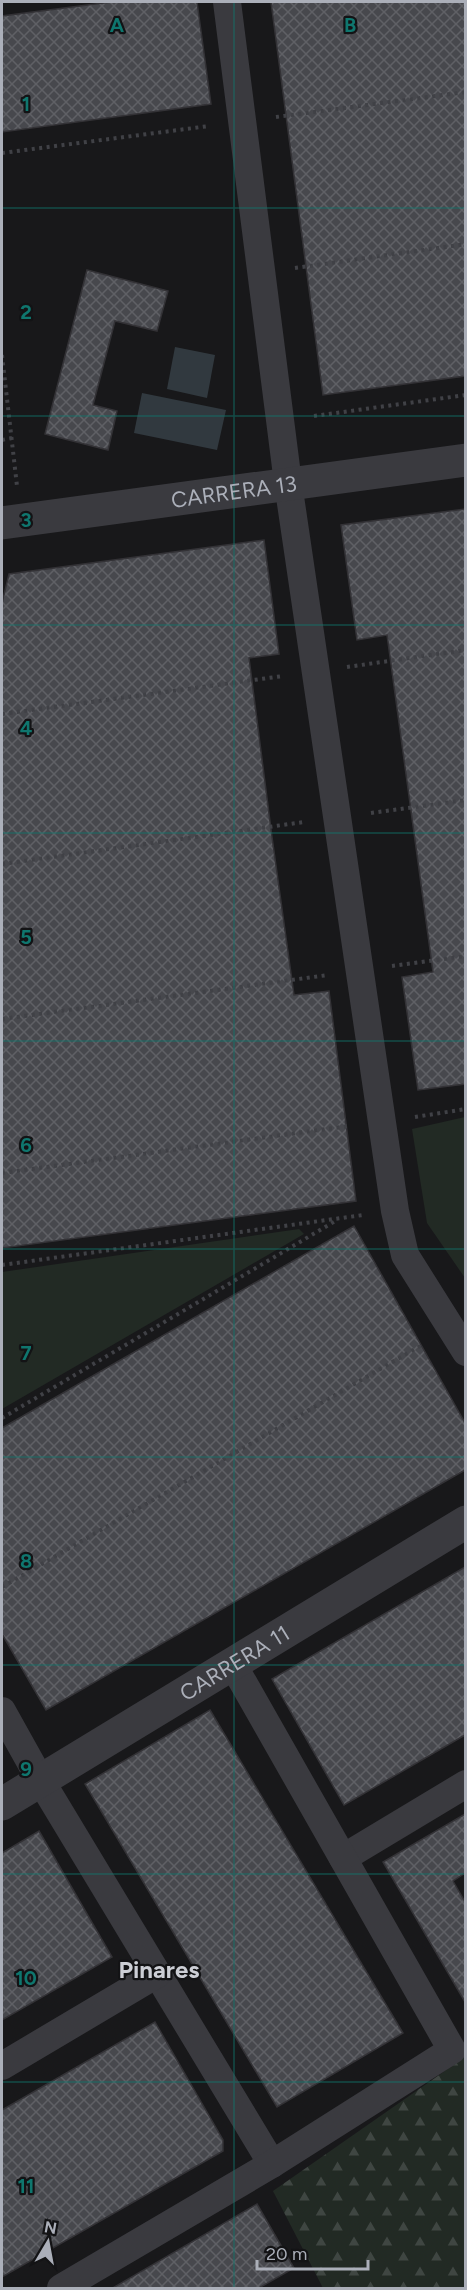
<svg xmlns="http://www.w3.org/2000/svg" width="467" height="2290" viewBox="0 0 467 2290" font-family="Figtree,sans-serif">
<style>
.green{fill:#222a24}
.forest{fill:url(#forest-firs)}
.water{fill:#31393f}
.building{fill:url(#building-cross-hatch);stroke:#333236;stroke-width:1.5}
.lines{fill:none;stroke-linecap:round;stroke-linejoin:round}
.path{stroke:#404146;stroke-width:4;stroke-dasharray:3 4.5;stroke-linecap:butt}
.minor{stroke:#3a3a3f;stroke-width:28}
.tertiary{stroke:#3a3a3f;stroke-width:33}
.grid{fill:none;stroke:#0f766e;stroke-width:1.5;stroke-opacity:0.55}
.labels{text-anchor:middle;stroke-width:4.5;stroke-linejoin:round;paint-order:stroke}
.street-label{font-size:22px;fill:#abafb9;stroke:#131315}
.neighbourhood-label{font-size:24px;font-weight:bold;fill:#ccced5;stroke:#131315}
.grid-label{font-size:20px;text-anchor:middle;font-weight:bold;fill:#0f766e;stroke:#131315;stroke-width:4.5;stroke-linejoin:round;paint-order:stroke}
</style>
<defs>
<pattern id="forest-firs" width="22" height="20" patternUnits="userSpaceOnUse" patternTransform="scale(1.5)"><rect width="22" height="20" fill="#222a24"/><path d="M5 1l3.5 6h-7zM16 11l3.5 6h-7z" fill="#3f4642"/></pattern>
<pattern id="building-cross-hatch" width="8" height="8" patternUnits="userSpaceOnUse" patternTransform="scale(1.5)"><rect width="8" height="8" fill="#47484d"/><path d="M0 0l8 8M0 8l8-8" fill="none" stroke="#5f6065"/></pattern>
</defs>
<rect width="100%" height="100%" fill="#18181a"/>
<g class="green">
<path d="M465,1117H466L465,1278L427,1223L412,1129Z"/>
<path d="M299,1229L304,1234L2,1409V1272Z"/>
</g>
<path class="forest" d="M465,2057V2288H323L273,2191Z"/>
<g class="water">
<path d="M175,347L215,355L207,398L167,389Z"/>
<path d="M142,393L226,410L217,450L134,433Z"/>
</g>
<g class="building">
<path d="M111,2H197L211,104L2,132V16Z"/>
<path d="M271,2H465V376L323,395Z"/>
<path d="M87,270L168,291L157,331L115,321L93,405L117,411L108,450L45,434Z"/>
<path d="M465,509V1084L418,1090L402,977L433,972L387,635L357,640L341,525Z"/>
<path d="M264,540L279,654L249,658L272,837L294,995L329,991L356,1201L2,1248V603L9,574Z"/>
<path d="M354,1226L465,1423V1470L46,1710L2,1634V1428Z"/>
<path d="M465,1567V1735L344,1805L272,1679Z"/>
<path d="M210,1710L403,2033L277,2107L85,1784Z"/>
<path d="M465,1814V1873L453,1881L465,1902V2002L383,1862Z"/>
<path d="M39,1831L112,1957L2,2020V1853Z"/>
<path d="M155,2022L223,2140V2151L2,2277V2110Z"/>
<path d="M257,2204L294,2268L257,2289H111Z"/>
</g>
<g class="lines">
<g class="path">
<path d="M276,117L466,92"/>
<path d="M2,153L209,126"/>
<path d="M295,268L466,244"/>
<path d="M2,355L17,486"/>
<path d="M314,416L466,395"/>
<path d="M2,440L12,438"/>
<path d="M347,667L466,650"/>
<path d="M2,714L283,676"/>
<path d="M371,813L466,800"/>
<path d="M2,864L304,822"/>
<path d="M392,966L466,956"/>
<path d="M2,1019L328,975"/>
<path d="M415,1117L466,1109"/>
<path d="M2,1173L349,1126"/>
<path d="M2,1265L363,1215"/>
<path d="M2,1418L337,1220"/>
<path d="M2,1587L422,1345"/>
</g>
<g class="minor">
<path d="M227,2L288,483L395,1211L405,1255L466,1352"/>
<path d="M2,1711L41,1781L272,2164"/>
<path d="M343,1858L466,1784"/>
<path d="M2,2066L157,1974"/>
<path d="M61,2288L272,2164L452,2050L232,1663"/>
</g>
<g class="tertiary">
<path id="s1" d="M2,523L466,460"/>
<path id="s2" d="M2,1804L466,1522"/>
</g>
</g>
<path class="grid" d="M234,2V2288M2,208H466M2,416H466M2,625H466M2,833H466M2,1041H466M2,1249H466M2,1457H466M2,1665H466M2,1874H466M2,2082H466"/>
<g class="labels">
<g class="street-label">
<text dy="8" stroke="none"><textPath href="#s1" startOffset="234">CARRERA 13</textPath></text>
<text dy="8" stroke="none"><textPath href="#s2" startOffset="272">CARRERA 11</textPath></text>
</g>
<g class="neighbourhood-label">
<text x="159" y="1978">Pinares</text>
</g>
</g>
<g class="grid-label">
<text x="117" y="32">A</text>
<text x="350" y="32">B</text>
<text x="26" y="111">1</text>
<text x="26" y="319">2</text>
<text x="26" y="527">3</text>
<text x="26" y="735">4</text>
<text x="26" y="944">5</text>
<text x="26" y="1152">6</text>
<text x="26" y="1360">7</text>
<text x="26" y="1568">8</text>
<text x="26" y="1776">9</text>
<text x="26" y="1985">10</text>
<text x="26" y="2193">11</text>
</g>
<rect width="467" height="2290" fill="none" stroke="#abafb9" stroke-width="6"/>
<g transform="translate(48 2242) rotate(10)" stroke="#131315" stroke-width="4.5" paint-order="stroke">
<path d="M0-4.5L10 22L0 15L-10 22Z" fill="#abafb9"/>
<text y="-9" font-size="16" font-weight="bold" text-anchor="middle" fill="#abafb9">N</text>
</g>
<path d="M257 2260v9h111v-9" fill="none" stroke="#abafb9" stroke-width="3"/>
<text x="266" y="2260" font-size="18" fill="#abafb9" stroke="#131315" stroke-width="4.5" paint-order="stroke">20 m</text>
</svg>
